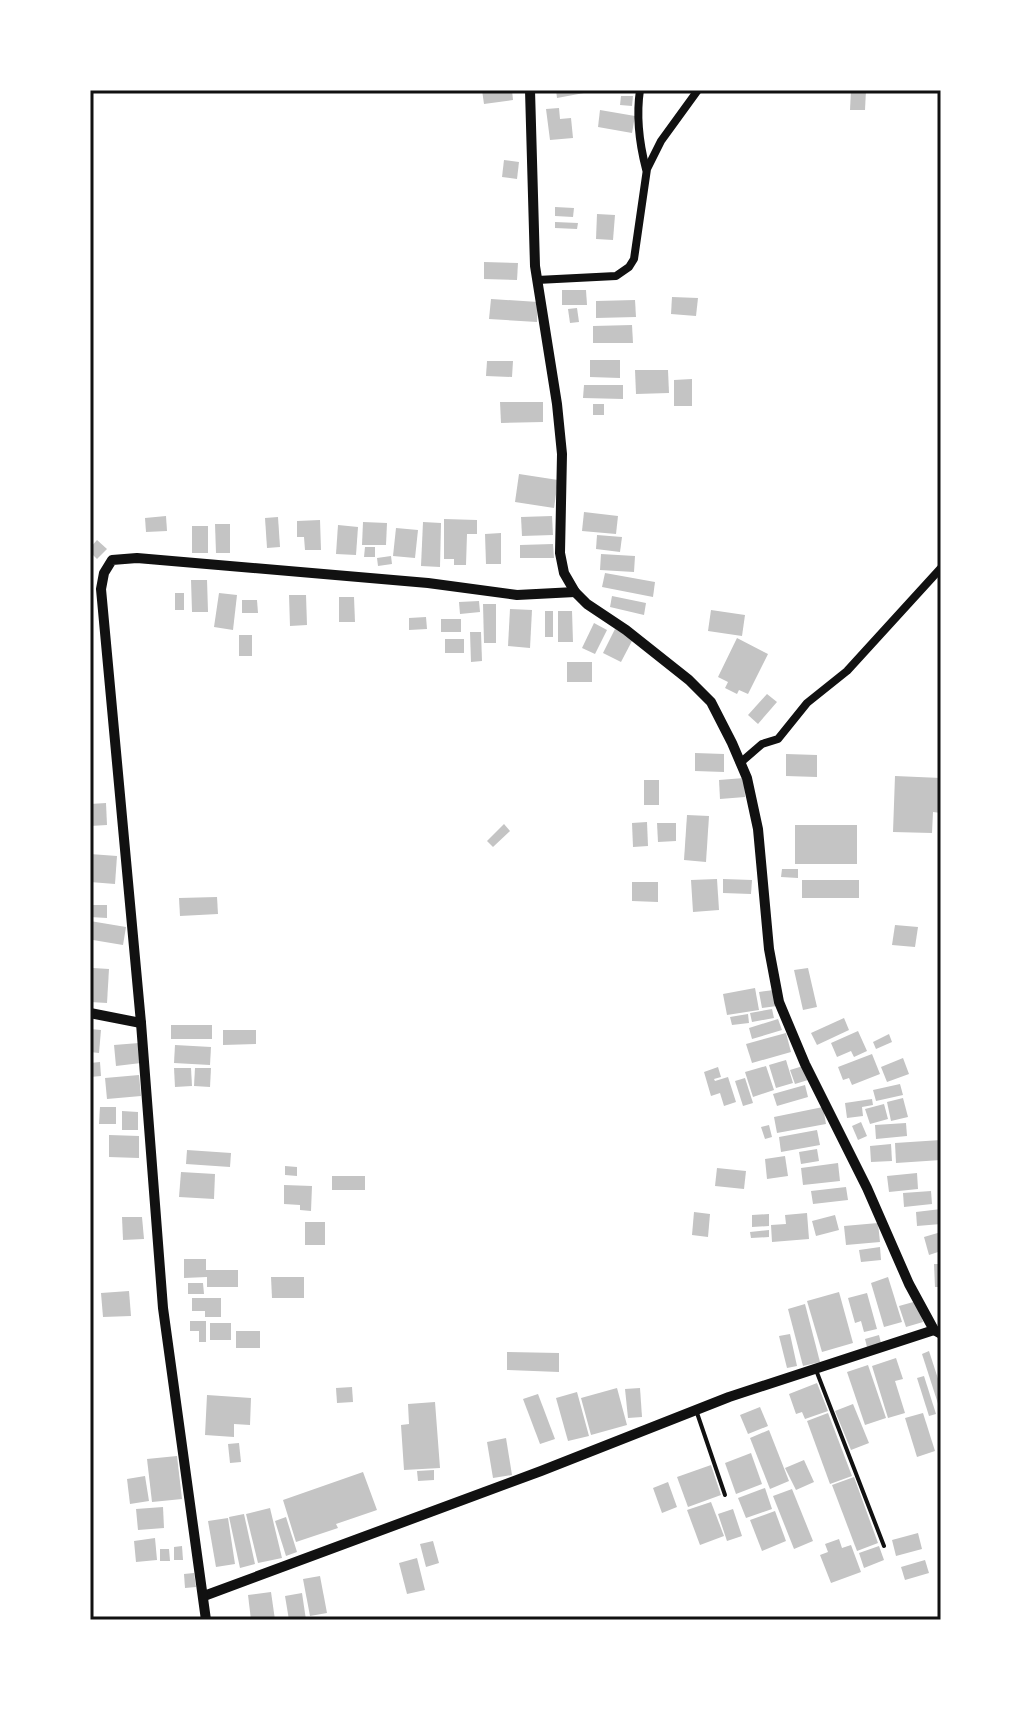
<svg xmlns="http://www.w3.org/2000/svg" width="1031" height="1710" viewBox="0 0 1031 1710" font-family="Poppins,sans-serif">
<style>
.building{fill:#c4c4c4}
.lines{fill:none;stroke-linecap:round;stroke-linejoin:round}
.service{stroke:#111;stroke-width:4}
.minor{stroke:#111;stroke-width:8}
.tertiary{stroke:#111;stroke-width:10}
.neatline{fill:none;stroke:#111;stroke-width:3}
</style>
<rect width="100%" height="100%" fill="#fff"/>
<g class="building">
<path d="M482,90H512L513,100L484,104Z"/>
<path d="M556,90H583L584,93L557,98Z"/>
<path d="M851,90H866L865,110H850Z"/>
<path d="M621,96H633L632,106L620,105Z"/>
<path d="M559,108L560,119L571,118L573,138L550,140L546,109Z"/>
<path d="M600,110L635,116L632,133L598,127Z"/>
<path d="M504,160L519,162L517,179L502,177Z"/>
<path d="M555,207L574,208L573,217L555,216Z"/>
<path d="M597,214L615,215L613,240L596,239Z"/>
<path d="M555,222L578,223L577,229L555,228Z"/>
<path d="M484,262L518,263L517,280L484,279Z"/>
<path d="M562,290H586L587,305H562Z"/>
<path d="M672,297L698,298L696,316L671,314Z"/>
<path d="M491,299L538,302L537,322L489,319Z"/>
<path d="M635,300L636,317L596,318V301Z"/>
<path d="M577,308L579,322L570,323L568,309Z"/>
<path d="M632,325L633,343H593V326Z"/>
<path d="M590,360H620V378L590,377Z"/>
<path d="M487,361H513L512,377L486,376Z"/>
<path d="M635,370H668L669,393L636,394Z"/>
<path d="M692,379V406H674V380Z"/>
<path d="M584,385H623V399L583,398Z"/>
<path d="M500,402H543V422L501,423Z"/>
<rect x="593" y="404" width="11" height="11"/>
<path d="M519,474L558,480L554,508L515,502Z"/>
<path d="M584,512L618,516L616,534L582,531Z"/>
<path d="M166,516L167,531L146,532L145,518Z"/>
<path d="M552,516L553,535L522,536L521,517Z"/>
<path d="M278,517L280,547L267,548L265,518Z"/>
<path d="M444,519L477,520V534H467L466,565H454V559H444Z"/>
<path d="M320,520L321,550H305L304,537H297V521Z"/>
<path d="M363,522L387,523L386,545H362Z"/>
<path d="M423,522L441,523L440,567L421,566Z"/>
<path d="M215,524H230V553H216Z"/>
<path d="M338,525L358,527L356,555L336,554Z"/>
<rect x="192" y="526" width="16" height="27"/>
<path d="M396,528L418,530L415,558L393,556Z"/>
<path d="M501,533V564H486L485,534Z"/>
<path d="M597,535L622,537L620,552L596,549Z"/>
<path d="M97,540L107,549L97,559L90,552V548Z"/>
<path d="M553,544L554,558H520V545Z"/>
<path d="M365,547H375V557H364Z"/>
<path d="M601,554L635,556L634,572L600,570Z"/>
<path d="M391,556L392,564L378,566L377,558Z"/>
<path d="M605,573L655,582L653,597L602,587Z"/>
<path d="M191,580H207L208,612H192Z"/>
<rect x="175" y="593" width="9" height="17"/>
<path d="M219,593L237,595L233,630L214,627Z"/>
<path d="M289,595H306L307,625L290,626Z"/>
<path d="M612,596L646,603L644,615L610,607Z"/>
<path d="M339,597H354L355,622H339Z"/>
<path d="M242,600H257L258,613H242Z"/>
<path d="M479,601L480,612L460,614L459,602Z"/>
<path d="M483,604H496V643H484Z"/>
<path d="M510,609L532,610L530,648L508,646Z"/>
<path d="M711,610L745,615L742,636L708,631Z"/>
<rect x="545" y="611" width="8" height="26"/>
<path d="M558,611H572L573,642H558Z"/>
<path d="M426,617L427,629L409,630V618Z"/>
<rect x="441" y="619" width="20" height="13"/>
<path d="M594,623L607,630L595,654L582,648Z"/>
<path d="M615,629L633,639L621,662L603,653Z"/>
<path d="M470,632H481L482,661L471,662Z"/>
<rect x="239" y="635" width="13" height="21"/>
<path d="M737,638L768,654L748,694L739,690L737,694L725,688L728,682L718,677Z"/>
<rect x="445" y="639" width="19" height="14"/>
<rect x="567" y="662" width="25" height="20"/>
<path d="M767,694L777,702L758,724L748,715Z"/>
<path d="M695,753L724,754V772L695,771Z"/>
<path d="M786,754L817,755V777L786,776Z"/>
<path d="M895,776L941,778V813L933,812L932,833L893,832Z"/>
<path d="M744,778L745,797L720,799L719,780Z"/>
<rect x="644" y="780" width="15" height="25"/>
<path d="M106,803L107,825L90,826V804Z"/>
<path d="M687,815L709,816L706,862L684,860Z"/>
<path d="M647,822L648,846L633,847L632,823Z"/>
<path d="M657,823H676V841L658,842Z"/>
<path d="M504,824L510,831L493,847L487,841Z"/>
<rect x="795" y="825" width="62" height="39"/>
<path d="M90,854L117,856L115,884L90,882Z"/>
<path d="M782,869H798V878L781,877Z"/>
<path d="M717,879L719,910L693,912L691,880Z"/>
<path d="M723,879L752,880L751,894L723,893Z"/>
<rect x="802" y="880" width="57" height="18"/>
<path d="M632,882H658V902L632,901Z"/>
<path d="M217,897L218,914L180,916L179,898Z"/>
<path d="M90,905H107V918L90,917Z"/>
<path d="M90,921L126,927L123,945L93,940L90,951Z"/>
<path d="M895,925L918,927L915,947L892,945Z"/>
<path d="M93,968L109,969L107,1003L90,1002Z"/>
<path d="M808,968L817,1007L803,1010L794,970Z"/>
<path d="M755,988L759,1010L727,1015L723,994Z"/>
<path d="M774,990L777,1006L762,1008L759,992Z"/>
<path d="M772,1009L774,1018L752,1022L750,1013Z"/>
<path d="M748,1014L749,1023L732,1025L730,1017Z"/>
<path d="M844,1018L849,1030L817,1045L811,1033Z"/>
<path d="M778,1019L782,1030L752,1039L749,1028Z"/>
<rect x="171" y="1025" width="41" height="14"/>
<path d="M90,1029L101,1030L99,1053L90,1052Z"/>
<path d="M223,1030H256V1044L223,1045Z"/>
<path d="M858,1031L867,1051L854,1057L851,1051L837,1057L831,1043Z"/>
<path d="M786,1033L791,1052L752,1063L746,1044Z"/>
<path d="M889,1034L892,1042L876,1049L873,1042Z"/>
<path d="M139,1043L141,1063L116,1066L114,1045Z"/>
<path d="M175,1045L211,1047L210,1065L174,1063Z"/>
<path d="M872,1054L880,1074L852,1085L849,1078L843,1080L838,1067Z"/>
<path d="M903,1058L909,1074L887,1082L881,1067Z"/>
<path d="M786,1060L793,1083L776,1088L769,1065Z"/>
<path d="M100,1062L101,1076L90,1077V1063Z"/>
<path d="M766,1066L774,1090L753,1097L745,1072Z"/>
<path d="M803,1066L808,1080L795,1084L790,1070Z"/>
<path d="M718,1067L721,1077L714,1079L715,1081L728,1077L736,1102L724,1106L720,1093L711,1096L704,1072Z"/>
<path d="M174,1068H191L192,1086L175,1087Z"/>
<path d="M195,1068H211L210,1087L194,1086Z"/>
<path d="M139,1075L141,1096L107,1099L105,1078Z"/>
<path d="M745,1078L753,1103L743,1106L735,1081Z"/>
<path d="M900,1084L903,1095L876,1101L873,1090Z"/>
<path d="M805,1085L808,1097L777,1106L773,1094Z"/>
<path d="M903,1098L908,1117L891,1121L887,1102Z"/>
<path d="M872,1099L873,1105L862,1107L863,1116L847,1118L845,1103Z"/>
<path d="M884,1104L888,1119L870,1124L865,1109Z"/>
<path d="M100,1107H116V1124H99Z"/>
<path d="M823,1107L826,1124L777,1133L774,1117Z"/>
<path d="M122,1111L138,1112V1130H122Z"/>
<path d="M861,1122L867,1136L858,1140L852,1126Z"/>
<path d="M906,1123L907,1136L876,1139L875,1125Z"/>
<path d="M769,1125L772,1137L765,1139L761,1127Z"/>
<path d="M817,1130L820,1145L781,1152L779,1137Z"/>
<path d="M109,1135L139,1136V1158L109,1157Z"/>
<path d="M941,1140V1160L896,1163L895,1143Z"/>
<path d="M891,1144L892,1161L871,1162L870,1146Z"/>
<path d="M817,1149L819,1161L801,1164L799,1152Z"/>
<path d="M187,1150L231,1153L230,1167L186,1164Z"/>
<path d="M785,1156L788,1176L767,1179L765,1159Z"/>
<path d="M838,1163L840,1181L803,1185L801,1168Z"/>
<path d="M285,1166L297,1167V1176L285,1175Z"/>
<path d="M717,1168L746,1171L744,1189L715,1186Z"/>
<path d="M181,1172L215,1174L214,1199L179,1197Z"/>
<path d="M917,1173L918,1189L889,1192L887,1176Z"/>
<rect x="332" y="1176" width="33" height="14"/>
<path d="M284,1185L312,1186L311,1211L300,1210V1205L284,1204Z"/>
<path d="M846,1187L848,1200L813,1204L811,1191Z"/>
<path d="M931,1191L932,1204L904,1207L903,1193Z"/>
<path d="M941,1209V1224L917,1226L916,1212Z"/>
<path d="M694,1212L710,1214L708,1237L692,1235Z"/>
<path d="M807,1213L809,1239L772,1242L771,1225L786,1224L785,1215Z"/>
<path d="M769,1214V1226L752,1227V1215Z"/>
<path d="M835,1215L839,1230L816,1236L812,1221Z"/>
<path d="M122,1217H142L144,1239L123,1240Z"/>
<rect x="305" y="1222" width="20" height="23"/>
<path d="M878,1223L880,1242L846,1245L844,1226Z"/>
<path d="M769,1230V1237L751,1238L750,1232Z"/>
<path d="M941,1232V1251L929,1255L924,1237Z"/>
<path d="M880,1247L881,1260L861,1262L859,1250Z"/>
<path d="M184,1259H206V1270H238V1287H207V1277L184,1278Z"/>
<path d="M934,1264H941V1287H935Z"/>
<path d="M271,1277H304V1298H272Z"/>
<path d="M888,1277L902,1322L884,1327L871,1283Z"/>
<path d="M188,1283H203L204,1294H188Z"/>
<path d="M129,1291L131,1316L103,1317L101,1293Z"/>
<path d="M839,1292L853,1343L822,1352L807,1301Z"/>
<path d="M867,1293L877,1329L864,1332L861,1321L855,1323L848,1298Z"/>
<path d="M192,1298H221V1317H205V1311H192Z"/>
<path d="M917,1301L923,1322L906,1327L899,1306Z"/>
<path d="M805,1304L820,1362L803,1366L788,1309Z"/>
<path d="M190,1321H206V1342H199V1331H190Z"/>
<rect x="210" y="1323" width="21" height="17"/>
<rect x="236" y="1331" width="24" height="17"/>
<path d="M790,1334L797,1366L787,1368L779,1336Z"/>
<path d="M879,1335L881,1343L867,1347L865,1339Z"/>
<path d="M929,1351L941,1388V1413L922,1354Z"/>
<path d="M507,1352L559,1353V1372L507,1370Z"/>
<path d="M896,1358L903,1379L895,1381L905,1413L888,1418L872,1366Z"/>
<path d="M868,1365L886,1418L865,1425L847,1372Z"/>
<path d="M924,1376L936,1414L929,1416L917,1378Z"/>
<path d="M817,1383L828,1411L805,1419L802,1412L796,1414L789,1394Z"/>
<path d="M352,1387L353,1402L337,1403L336,1388Z"/>
<path d="M617,1388L627,1425L591,1435L581,1398Z"/>
<path d="M640,1388L642,1417L628,1418L625,1389Z"/>
<path d="M577,1392L589,1436L568,1441L556,1398Z"/>
<path d="M538,1394L555,1439L540,1444L523,1399Z"/>
<path d="M207,1395L251,1398L250,1425L234,1424V1437L205,1435Z"/>
<path d="M435,1402L440,1468L404,1470L401,1425L409,1424L408,1404Z"/>
<path d="M853,1404L869,1443L851,1450L835,1411Z"/>
<path d="M760,1407L768,1426L748,1434L740,1415Z"/>
<path d="M828,1413L852,1476L830,1484L807,1421Z"/>
<path d="M923,1413L935,1451L917,1457L905,1418Z"/>
<path d="M769,1430L789,1481L770,1489L750,1438Z"/>
<path d="M506,1438L512,1475L493,1478L487,1442Z"/>
<path d="M239,1443L241,1462L230,1463L228,1444Z"/>
<path d="M751,1453L762,1484L736,1494L725,1463Z"/>
<path d="M177,1456L182,1499L152,1502L147,1459Z"/>
<path d="M804,1460L814,1482L796,1490L785,1468Z"/>
<path d="M711,1465L721,1495L688,1507L677,1477Z"/>
<path d="M434,1470V1480L418,1481L417,1471Z"/>
<path d="M363,1472L377,1510L336,1524L338,1528L296,1542L283,1500Z"/>
<path d="M145,1476L149,1501L130,1504L127,1479Z"/>
<path d="M854,1477L878,1543L857,1551L832,1485Z"/>
<path d="M668,1482L677,1507L662,1513L653,1488Z"/>
<path d="M765,1488L772,1509L746,1518L738,1498Z"/>
<path d="M792,1489L813,1541L794,1549L773,1496Z"/>
<path d="M711,1502L724,1536L700,1545L687,1510Z"/>
<path d="M163,1507L164,1528L138,1530L136,1509Z"/>
<path d="M270,1508L282,1558L258,1563L246,1514Z"/>
<path d="M733,1509L742,1536L727,1541L718,1514Z"/>
<path d="M775,1511L786,1541L762,1551L750,1520Z"/>
<path d="M244,1514L255,1564L240,1568L229,1517Z"/>
<path d="M286,1517L297,1552L286,1556L275,1521Z"/>
<path d="M228,1518L235,1564L216,1567L208,1521Z"/>
<path d="M918,1533L922,1549L896,1556L892,1540Z"/>
<path d="M155,1538L157,1560L136,1562L134,1541Z"/>
<path d="M839,1539L842,1548L851,1545L861,1572L831,1583L820,1555L828,1552L825,1544Z"/>
<path d="M433,1541L439,1563L426,1567L420,1544Z"/>
<path d="M182,1546L183,1560H174V1547Z"/>
<path d="M879,1546L884,1560L864,1568L859,1553Z"/>
<path d="M160,1549H169L170,1561H160Z"/>
<path d="M417,1558L425,1590L407,1594L399,1563Z"/>
<path d="M925,1560L929,1573L905,1580L901,1567Z"/>
<path d="M194,1573L196,1587L185,1588L184,1574Z"/>
<path d="M320,1576L327,1613L310,1616L303,1579Z"/>
<path d="M271,1592L275,1620H251L248,1595Z"/>
<path d="M302,1593L306,1620H289L285,1596Z"/>
</g>
<g class="lines">
<g class="service">
<path d="M816,1370L884,1546"/>
<path d="M696,1410L725,1495"/>
</g>
<g class="minor">
<path d="M640,90C636,117 639,142 646,169"/>
<path d="M537,280L616,276L629,267L634,259L647,169L661,141L698,90"/>
<path d="M740,763L762,744L778,739L807,703L847,671L941,568"/>
</g>
<g class="tertiary">
<path d="M530,90L535,266L557,404L562,454L560,553L564,573L575,592L587,604L626,630L689,680L711,702L732,743L747,778L758,829L769,949L779,1002L805,1064L867,1188L909,1284L934,1330L941,1334"/>
<path d="M90,1013L141,1023"/>
<path d="M204,1596L541,1471L729,1397L934,1330"/>
<path d="M206,1620L163,1308L141,1023L101,589L104,573L112,560L137,558L428,583L517,595L575,592"/>
</g>
</g>
<rect width="1031" height="1710" fill="none" stroke="#ffffff" stroke-width="184"/>
<rect x="92" y="92" width="847" height="1526" class="neatline"/>
</svg>
